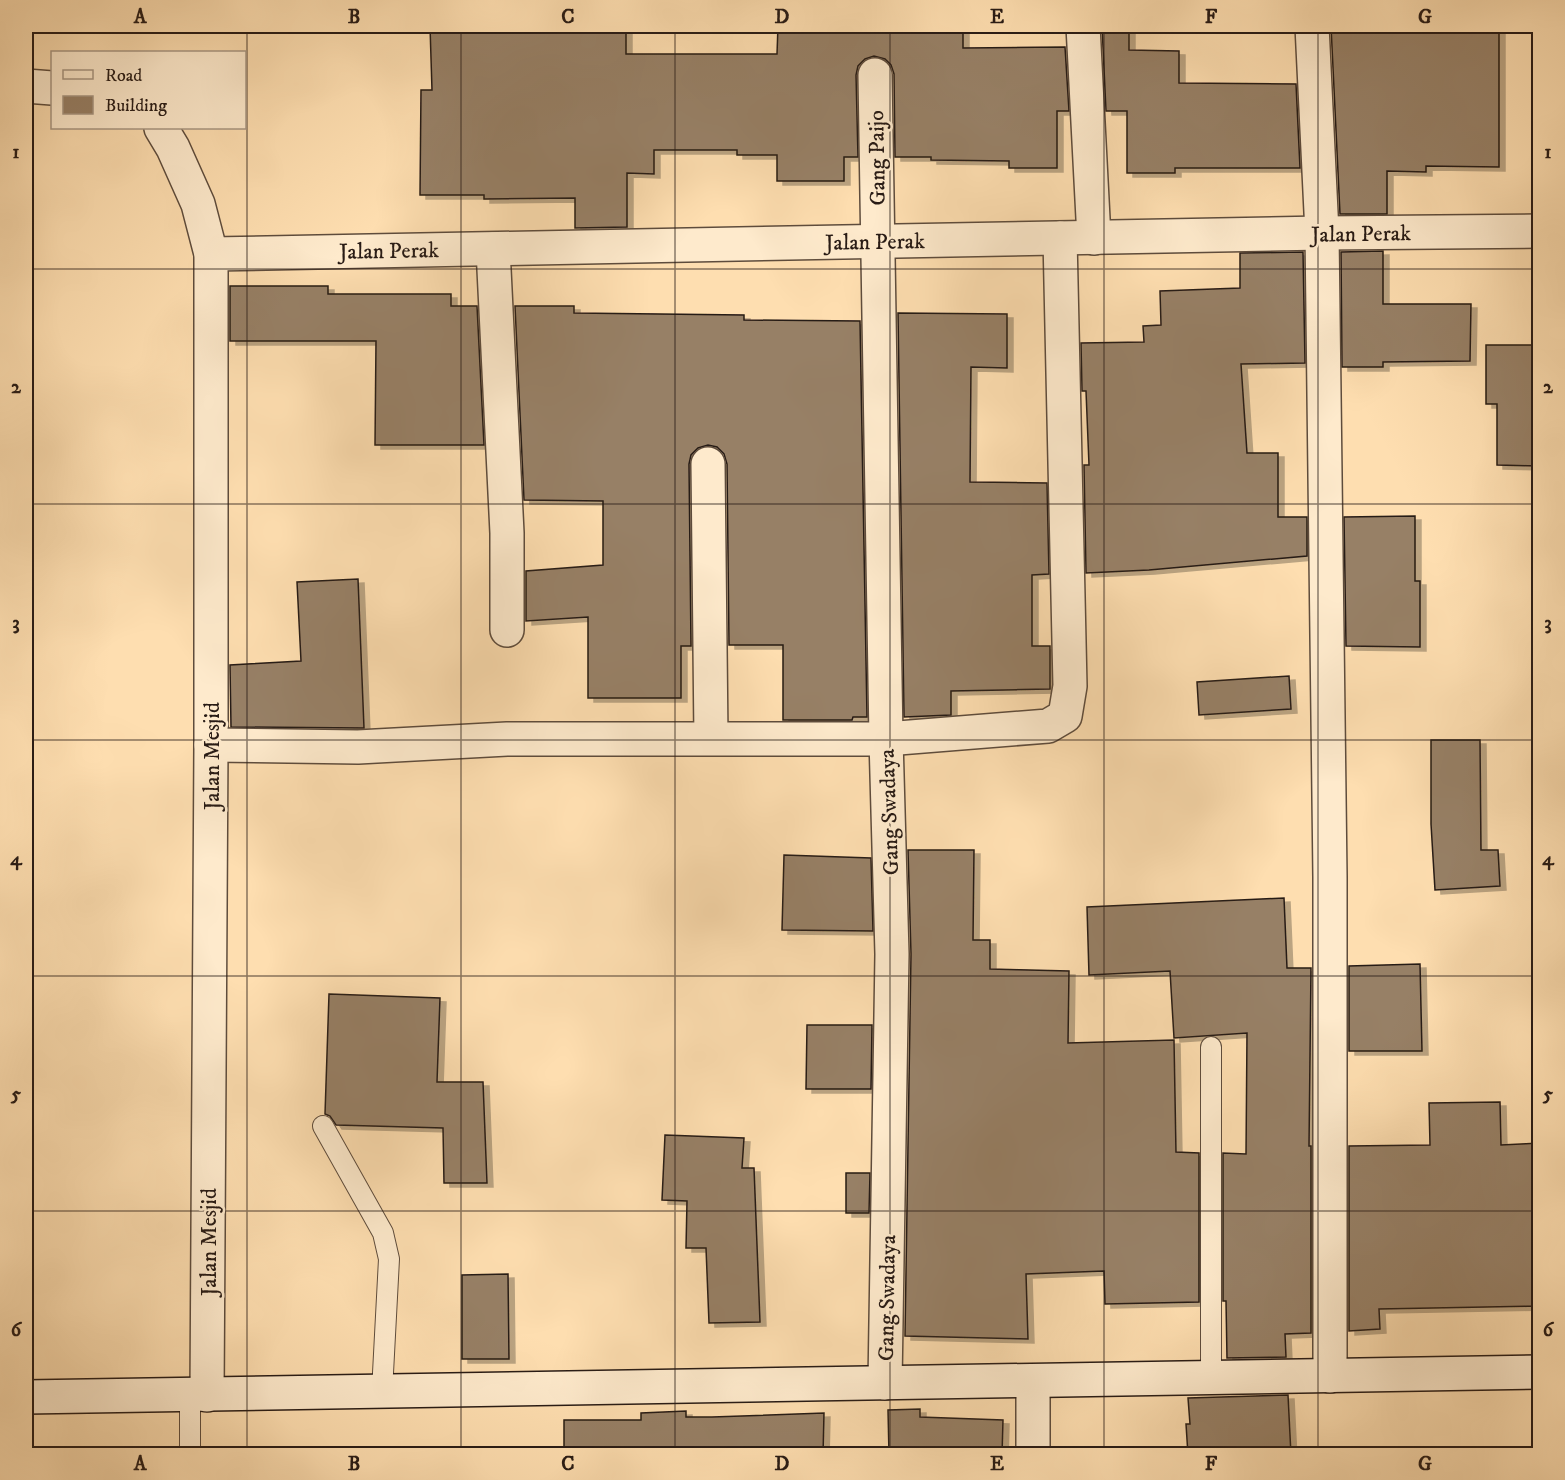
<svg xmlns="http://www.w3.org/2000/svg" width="1565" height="1480" viewBox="0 0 1565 1480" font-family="'IM FELL DW Pica',serif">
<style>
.building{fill:#978066;stroke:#281b15;stroke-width:1.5;filter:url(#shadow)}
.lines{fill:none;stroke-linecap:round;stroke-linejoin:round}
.lane-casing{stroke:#5e4c3c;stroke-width:22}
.street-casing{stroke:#5e4c3c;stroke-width:36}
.secondary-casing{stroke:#281b15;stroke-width:36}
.lane{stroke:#feeacc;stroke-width:20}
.street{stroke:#feeacc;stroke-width:33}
.secondary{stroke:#feeacc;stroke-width:33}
.grid{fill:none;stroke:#281b15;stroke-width:1.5;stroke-opacity:0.55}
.labels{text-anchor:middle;stroke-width:5;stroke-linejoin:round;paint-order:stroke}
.street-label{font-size:22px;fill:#281b15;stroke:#feeacc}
.neatline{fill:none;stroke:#281b15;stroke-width:2}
.grid-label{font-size:20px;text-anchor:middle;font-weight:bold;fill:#281b15}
</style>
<defs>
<filter id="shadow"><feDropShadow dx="6" dy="4" stdDeviation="0" flood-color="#0004"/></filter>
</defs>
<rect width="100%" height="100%" fill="#fedeb0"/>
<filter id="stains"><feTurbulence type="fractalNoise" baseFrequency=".00333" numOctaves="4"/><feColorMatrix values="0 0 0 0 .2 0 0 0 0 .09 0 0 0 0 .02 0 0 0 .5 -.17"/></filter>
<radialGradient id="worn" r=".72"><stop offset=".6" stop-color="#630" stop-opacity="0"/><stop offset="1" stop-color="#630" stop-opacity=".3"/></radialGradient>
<g class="building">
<path d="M430,26H626V54H777L778,26H963V48L1065,47L1069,111H1057V168H1009V161L931,160V157H895L894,74L891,65L885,59L874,56L865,59L858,66L856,75L858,157H844V181H777V155H737V150H654V174L627,173V227L575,228V198L484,199V195H420L421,90H432Z"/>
<path d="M1102,26H1129V50L1179,51V83L1296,84L1300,168H1175V173H1127V111H1106Z"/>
<path d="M1331,26H1499V167L1426,166V172L1387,171V214H1340Z"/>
<path d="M1383,251V304H1471L1470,361L1383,362V367H1342L1341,252Z"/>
<path d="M1303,252L1305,363L1241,364L1247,453H1278V517H1307V556L1149,570L1086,573L1084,465H1089L1086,391H1082L1081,343L1144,342L1143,326L1161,325L1160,291L1240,288V253Z"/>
<path d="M230,286H328V294H451V306H477L484,445H375L376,341H230Z"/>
<path d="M515,306H574V313L744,315V320L860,321L867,717H853L852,720H783V645H729L727,464L724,454L717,447L708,445L698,448L691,455L689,464L691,646H681V698H588V617L526,621V571L603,565V501L524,500Z"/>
<path d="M898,313L1007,314V368L971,367L970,482L1047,483L1049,574L1032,575V646H1050V689L951,691V715L904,717Z"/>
<path d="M1486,345H1535V419H1539V466L1497,465V404H1486Z"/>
<path d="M1415,516V581H1420V647L1346,646L1344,517Z"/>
<path d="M358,579L364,728L231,727L230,665L301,661L297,582Z"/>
<path d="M1289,676L1291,709L1199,715L1197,682Z"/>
<path d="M1431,740H1480L1481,850H1498L1500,886L1435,890L1431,824Z"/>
<path d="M908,850H974L973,940H990V969L1069,971L1068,1043L1174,1040L1176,1152L1199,1153V1302L1105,1304L1104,1271L1026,1274L1028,1339L905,1336L911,954Z"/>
<path d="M784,855L871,858L873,931L782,930Z"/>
<path d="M1284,898L1287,968H1311L1309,1146H1311V1333L1285,1334L1286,1357L1227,1358L1226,1301H1223V1153L1246,1154L1247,1033L1174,1038L1170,971L1089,975L1087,907Z"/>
<path d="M1420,964L1422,1051H1349V966Z"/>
<path d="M329,994L440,998L437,1082H483L487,1183H444L443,1128L336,1125L330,1116L325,1114Z"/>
<path d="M807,1025H872L871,1089H806Z"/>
<path d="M1500,1102L1501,1145L1539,1143V1306L1379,1309L1380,1329L1349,1331V1146L1430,1145L1429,1103Z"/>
<path d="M665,1135L744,1138L742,1168H754L760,1322L709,1323L706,1248H686L687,1201L662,1200Z"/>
<path d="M846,1173H870L869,1213H846Z"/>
<path d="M508,1274L509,1359H462V1275Z"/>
<path d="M1288,1395L1291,1455H1188L1186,1424H1190L1188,1398Z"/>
<path d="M920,1409V1417L1003,1420L1002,1455H889L888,1410Z"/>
<path d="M686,1411V1417H712L824,1413L823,1455H564V1420H641V1413Z"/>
</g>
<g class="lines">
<g class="lane-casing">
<g id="lane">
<path d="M323,1126L383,1233L389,1259L382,1392"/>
<path d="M1211,1378V1047"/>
<path d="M190,1394V1454"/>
</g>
</g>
<g class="street-casing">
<g id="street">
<path d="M1083,26L1094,238"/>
<path d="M1312,26L1322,233L1330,877V1376"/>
<path d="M875,75L886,739L892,954L885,1383"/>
<path d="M26,86L52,88"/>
<path d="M161,128L173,148L198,204L211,254V745L207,1395"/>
<path d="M493,249L507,533V630"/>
<path d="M211,254L1322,233L1540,231"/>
<path d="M708,464L711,738"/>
<path d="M211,745L358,747L507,739H886L1048,726L1065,716L1070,686L1060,238"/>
<path d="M1033,1381V1454"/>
</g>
</g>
<g class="secondary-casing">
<path id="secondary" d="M26,1397L1540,1372"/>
</g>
<use href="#lane" class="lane"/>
<use href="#street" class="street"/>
<use href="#secondary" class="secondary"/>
</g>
<path class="grid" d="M247,26V1454M461,26V1454M675,26V1454M890,26V1454M1104,26V1454M1318,26V1454M26,269H1540M26,504H1540M26,740H1540M26,976H1540M26,1211H1540"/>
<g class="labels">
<g class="street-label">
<text transform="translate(876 158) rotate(-91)" y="8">Gang Paijo</text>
<text transform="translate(1361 233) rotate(-1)" y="8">Jalan Perak</text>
<text transform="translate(875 241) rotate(-1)" y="8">Jalan Perak</text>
<text transform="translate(389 250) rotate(-1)" y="8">Jalan Perak</text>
<text transform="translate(211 756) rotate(-90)" y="8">Jalan Mesjid</text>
<text transform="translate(888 812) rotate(-92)" y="8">Gang Swadaya</text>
<text transform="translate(208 1242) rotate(-90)" y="8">Jalan Mesjid</text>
<text transform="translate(886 1298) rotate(-89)" y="8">Gang Swadaya</text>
</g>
</g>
<rect width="1565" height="1480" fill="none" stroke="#fedeb0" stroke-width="66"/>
<rect x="51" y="51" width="195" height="78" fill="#feeacc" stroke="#a89783" stroke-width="1.5"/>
<rect x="63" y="70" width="30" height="9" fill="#feeacc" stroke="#a89783" stroke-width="1.5"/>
<text x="105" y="81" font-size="18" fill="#281b15">Road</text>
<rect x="63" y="96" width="30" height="18" fill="#978066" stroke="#a89783" stroke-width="1.5"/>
<text x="105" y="111" font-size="18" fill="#281b15">Building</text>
<rect x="33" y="33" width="1499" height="1414" class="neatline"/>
<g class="grid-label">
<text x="140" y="23">A</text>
<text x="354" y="23">B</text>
<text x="568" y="23">C</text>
<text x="782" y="23">D</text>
<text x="997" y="23">E</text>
<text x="1211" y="23">F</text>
<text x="1425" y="23">G</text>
<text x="16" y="158">1</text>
<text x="1548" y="158">1</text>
<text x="16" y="393">2</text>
<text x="1548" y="393">2</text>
<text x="16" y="629">3</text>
<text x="1548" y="629">3</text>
<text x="16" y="865">4</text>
<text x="1548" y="865">4</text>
<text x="16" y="1100">5</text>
<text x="1548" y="1100">5</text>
<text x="16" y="1336">6</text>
<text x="1548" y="1336">6</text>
<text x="140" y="1470">A</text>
<text x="354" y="1470">B</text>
<text x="568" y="1470">C</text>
<text x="782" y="1470">D</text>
<text x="997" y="1470">E</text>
<text x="1211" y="1470">F</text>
<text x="1425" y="1470">G</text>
</g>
<rect width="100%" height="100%" filter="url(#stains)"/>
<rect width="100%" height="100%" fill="url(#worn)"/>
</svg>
